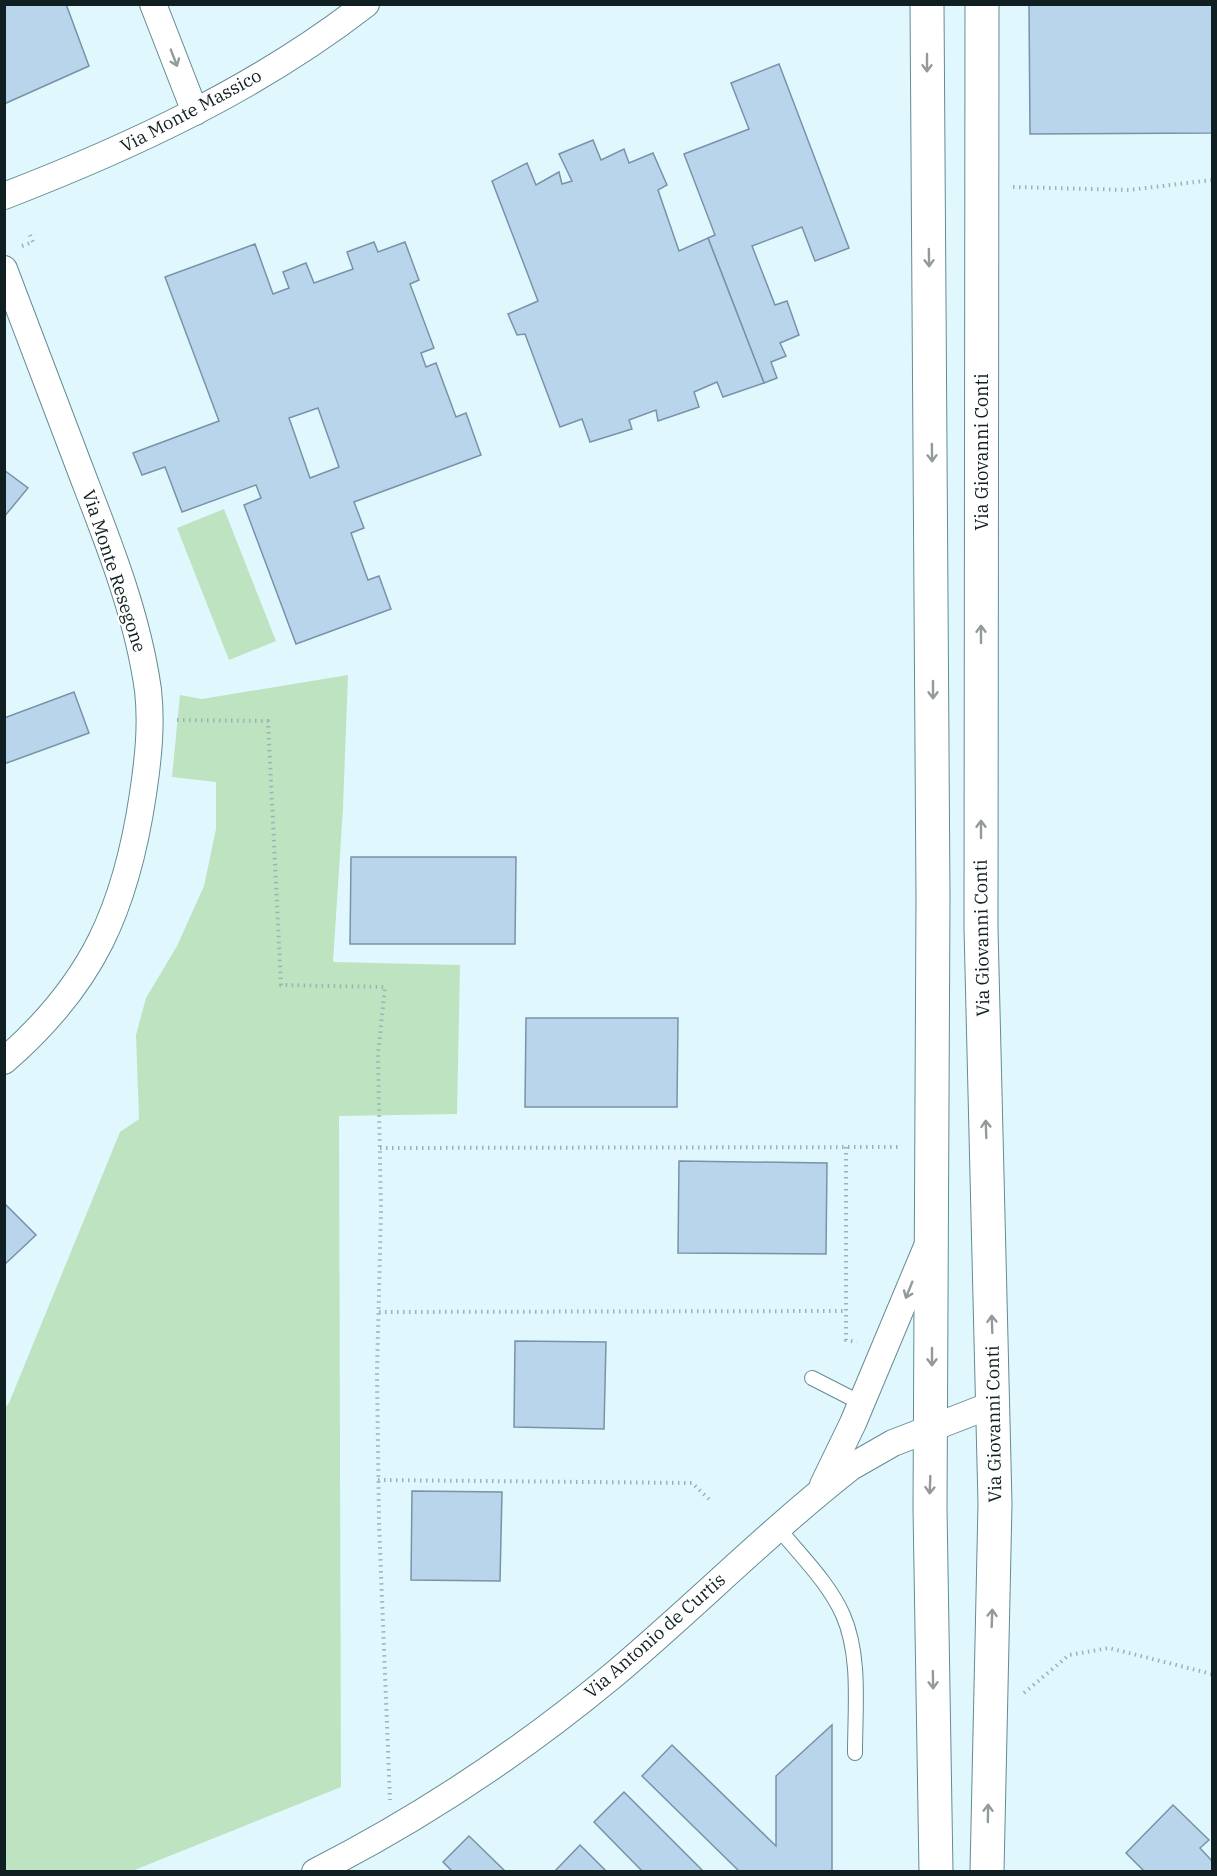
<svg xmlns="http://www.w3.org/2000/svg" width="1217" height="1876" viewBox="0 0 1217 1876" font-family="'IBM Plex Serif',serif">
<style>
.green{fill:#bde3c0}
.building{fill:#b8d5ec;stroke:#7893a8;stroke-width:1.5;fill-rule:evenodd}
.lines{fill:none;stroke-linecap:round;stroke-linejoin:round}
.lane-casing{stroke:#658b92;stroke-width:16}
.street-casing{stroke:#658b92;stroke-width:28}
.secondary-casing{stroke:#658b92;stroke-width:35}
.path{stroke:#9db2b7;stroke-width:4;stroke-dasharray:1.5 4.5;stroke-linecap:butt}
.lane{stroke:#fff;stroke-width:14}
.street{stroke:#fff;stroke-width:26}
.secondary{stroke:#fff;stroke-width:33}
.oneway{stroke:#939a9c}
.labels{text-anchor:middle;stroke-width:4.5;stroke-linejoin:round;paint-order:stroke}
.street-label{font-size:18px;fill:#101f22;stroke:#fff}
</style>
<rect width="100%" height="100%" fill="#e0f8fd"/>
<g class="green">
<path d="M224,509L276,641L229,660L177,528Z"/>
<path d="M348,675L343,808L333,962L460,965L457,1114L339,1116L341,1787L132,1871H5V1408L9,1403L120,1132L139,1119L136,1035L146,998L177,946L204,886L216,829V782L172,777L180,695L202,699Z"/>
</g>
<g class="building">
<path d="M4,4H66L89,66L4,104Z"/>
<path d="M1029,4H1212V133L1030,134Z"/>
<path d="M779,64L849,248L815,261L802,227L752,246L775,305L787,301L799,335L780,343L786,356L771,362L777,378L764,383L708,238L715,235L684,154L749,129L731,83Z"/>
<path d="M593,140L601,160L624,149L629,163L653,153L667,185L658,190L679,251L708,238L764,383L723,397L717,382L694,392L699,407L658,421L656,410L629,420L632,429L590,442L582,419L560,427L525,334L517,335L508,314L538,301L492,181L527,163L536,185L559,172L562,184L572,181L559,154Z"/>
<path d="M374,242L378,252L405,242L419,280L410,284L434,348L421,353L426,367L436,363L456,417L466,413L481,455L354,502L364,528L351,533L368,580L379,576L391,609L296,644L244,505L261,498L256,485L182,512L165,467L142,475L133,453L219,421L165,277L255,244L273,294L289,288L283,272L306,263L314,283L353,269L347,252ZM318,408L339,467L310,478L289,418Z"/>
<path d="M4,470L28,488L4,517Z"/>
<path d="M74,692L89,733L4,764V718Z"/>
<path d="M351,857H516L515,944H350Z"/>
<path d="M526,1018H678L677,1107H525Z"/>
<path d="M679,1161L827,1163L826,1254L678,1253Z"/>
<path d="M4,1203L36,1235L4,1265Z"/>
<path d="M515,1341L606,1342L604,1429L514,1427Z"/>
<path d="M412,1491L502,1492L500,1581L411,1580Z"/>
<path d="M832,1725V1872H740L642,1776L672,1745L776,1846V1776Z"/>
<path d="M624,1792L704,1872H643L594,1822Z"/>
<path d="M1173,1805L1209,1840L1200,1848L1212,1861V1872H1145L1126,1853Z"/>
<path d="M469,1836L506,1872H453L443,1862Z"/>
<path d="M580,1845L607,1872H554Z"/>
</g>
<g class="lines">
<g class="lane-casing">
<g id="lane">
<path d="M812,1378L861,1403"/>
<path d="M779,1529C801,1556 829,1583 843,1615C861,1656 855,1708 855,1753"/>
</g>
</g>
<g class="street-casing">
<g id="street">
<path d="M153,4L195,112"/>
<path d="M4,196C131,147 258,88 366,4"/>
<path d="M4,269C31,340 58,411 85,482C111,549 138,618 148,690C152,725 148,760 143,794C126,908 93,984 4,1061"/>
<path d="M823,1485L853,1423L928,1244"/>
<path d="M315,1872C421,1818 519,1753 611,1677C692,1609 767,1533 851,1467L893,1443L994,1404"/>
</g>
</g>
<g class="secondary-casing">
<g id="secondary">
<path d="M927,4L933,897L930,1508L936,1872"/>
<path d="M982,4L981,928L995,1504L987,1872"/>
</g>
</g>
<g class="path">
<path d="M1013,187L1129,190L1212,180"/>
<path d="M22,246L33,242L30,235"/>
<path d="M177,720L268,721L281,985L385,987L378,1054L381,1211L377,1372L379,1523L390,1800"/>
<path d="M846,1147V1340L857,1342"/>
<path d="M380,1148L902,1147"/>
<path d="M379,1312L846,1311"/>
<path d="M378,1480L692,1483L711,1501"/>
<path d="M1024,1693L1069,1655L1109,1648L1212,1674"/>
</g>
<use href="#lane" class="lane"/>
<use href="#street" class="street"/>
<use href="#secondary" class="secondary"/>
</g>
<defs><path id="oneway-shaft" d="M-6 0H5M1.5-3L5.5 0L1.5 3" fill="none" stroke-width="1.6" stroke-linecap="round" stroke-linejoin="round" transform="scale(1.5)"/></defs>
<g class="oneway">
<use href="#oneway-shaft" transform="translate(174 58) rotate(69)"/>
<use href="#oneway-shaft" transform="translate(927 63) rotate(90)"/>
<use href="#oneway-shaft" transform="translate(929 258) rotate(89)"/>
<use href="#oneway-shaft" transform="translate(932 453) rotate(89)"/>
<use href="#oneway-shaft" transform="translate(981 634) rotate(-90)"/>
<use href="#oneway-shaft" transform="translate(933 690) rotate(90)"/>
<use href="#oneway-shaft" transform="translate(981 829) rotate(-90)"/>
<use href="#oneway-shaft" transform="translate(986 1129) rotate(-92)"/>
<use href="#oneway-shaft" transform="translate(909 1290) rotate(112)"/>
<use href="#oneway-shaft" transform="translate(992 1324) rotate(-92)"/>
<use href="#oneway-shaft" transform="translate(932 1357) rotate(90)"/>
<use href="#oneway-shaft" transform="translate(930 1485) rotate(92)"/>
<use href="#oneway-shaft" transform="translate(992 1618) rotate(-88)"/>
<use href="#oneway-shaft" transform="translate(933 1680) rotate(89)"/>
<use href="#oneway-shaft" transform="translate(988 1813) rotate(-89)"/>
</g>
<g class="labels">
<g class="street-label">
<text transform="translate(191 111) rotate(-28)" y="6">Via Monte Massico</text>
<text transform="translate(982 452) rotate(-90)" y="6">Via Giovanni Conti</text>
<text transform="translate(114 571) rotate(72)" y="6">Via Monte Resegone</text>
<text transform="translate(982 938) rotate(-91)" y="6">Via Giovanni Conti</text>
<text transform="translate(994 1424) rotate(-91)" y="6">Via Giovanni Conti</text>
<text transform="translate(655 1636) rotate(-41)" y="6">Via Antonio de Curtis</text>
</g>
</g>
<rect width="1217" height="1876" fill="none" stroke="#101f22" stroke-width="12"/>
</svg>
